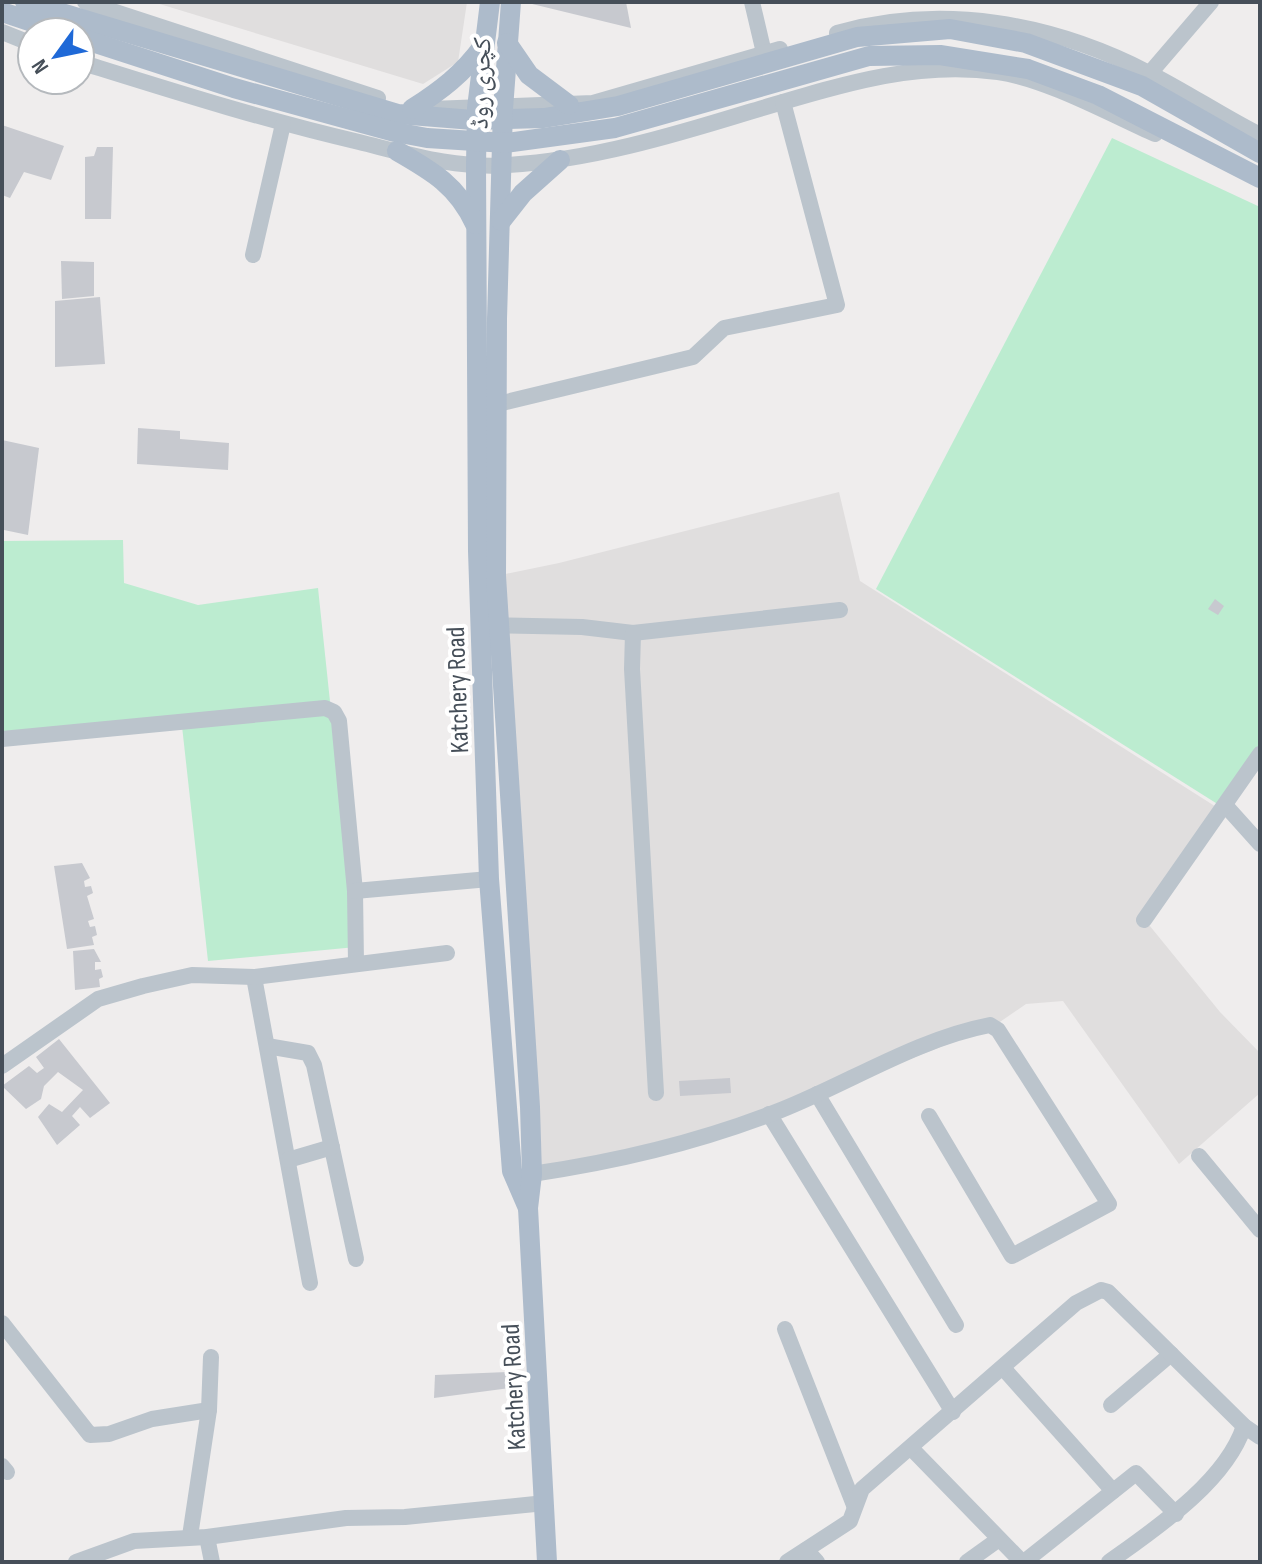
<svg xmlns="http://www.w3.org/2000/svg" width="1262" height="1564" viewBox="0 0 1262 1564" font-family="'Sofia Sans Condensed','Noto Naskh Arabic',sans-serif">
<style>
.education{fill:#e0dede}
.green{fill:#bcecd0}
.building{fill:#c7c9cf}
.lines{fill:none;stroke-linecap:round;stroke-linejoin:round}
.minor{stroke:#bbc4cc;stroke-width:16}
.major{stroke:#adbbcb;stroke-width:20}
.labels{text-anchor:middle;stroke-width:8;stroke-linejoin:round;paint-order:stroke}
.street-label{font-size:26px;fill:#464f59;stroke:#fff}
</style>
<rect width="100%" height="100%" fill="#efeded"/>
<g class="education">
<path d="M153,2H467L458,62L423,84Z"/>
<path d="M839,492L860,581L1221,810L1145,920L1220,1012L1260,1053V1093L1179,1164L1063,1001L1026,1004L994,1026L778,1111L532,1174L496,576L559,563Z"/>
</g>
<g class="green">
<path d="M1112,138L1260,207V760L1227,810L876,589Z"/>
<path d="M123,540L124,583L198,605L318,588L356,947L208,961L181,717L2,734V541Z"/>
</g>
<g class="building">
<path d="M528,2H626L631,28L528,3Z"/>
<path d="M2,125L64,146L51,180L24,172L10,198L2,195Z"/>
<path d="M97,147H113L111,219H85V157L94,156Z"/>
<path d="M61,261L94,262V296L62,299Z"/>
<path d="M100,297L105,364L55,367V301Z"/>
<path d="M138,428L180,431V439L229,443L228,470L137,464Z"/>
<path d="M2,440L39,448L28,535L4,530Z"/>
<path d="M1215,599L1224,606L1218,615L1208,609Z"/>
<path d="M82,863L90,878L84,881L85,887L91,886L93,893L87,896L94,919L88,921L90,927L95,926L97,935L92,937L94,945L67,949L54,866Z"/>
<path d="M94,949L101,962H95V970L101,969L103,977L99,979L100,987L75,990L73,951Z"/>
<path d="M59,1039L110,1103L90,1118L80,1107L72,1116L80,1125L57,1145L38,1117L49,1104L62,1112L83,1090L58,1072L44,1086L41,1099L26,1109L2,1086L29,1066L37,1073L44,1068L36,1057Z"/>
<path d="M730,1078L731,1093L680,1096L679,1081Z"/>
<path d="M507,1372L510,1388L434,1398L435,1375Z"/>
</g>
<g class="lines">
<g class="minor">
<path d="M85,2L378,98"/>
<path d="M752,2L764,53"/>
<path d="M2,32L32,44"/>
<path d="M837,33C943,3 1052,23 1149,73C1187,92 1222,116 1260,135"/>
<path d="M80,62C173,91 264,120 359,142C408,154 456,169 508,165C590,160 671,136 749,112C831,88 910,60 998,72C1047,79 1110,114 1155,134"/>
<path d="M1150,73L1211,2"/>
<path d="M431,109L593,103L780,49"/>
<path d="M253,255L283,124"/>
<path d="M498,404L693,357L724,328L837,305L783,102"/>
<path d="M490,625L582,627L633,633L840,610"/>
<path d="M633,633L632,669L656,1093"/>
<path d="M2,739L325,708L334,712L339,721L355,891L356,963"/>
<path d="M1225,805L1260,844"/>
<path d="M355,891L489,879"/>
<path d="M1144,920L1260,754"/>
<path d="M254,977L310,1283"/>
<path d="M267,1046L308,1053L314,1065L356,1259"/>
<path d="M2,1066L98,999L143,986L192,975L254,977L447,953"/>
<path d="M817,1094L956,1325"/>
<path d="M769,1114L953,1412"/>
<path d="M1199,1156L1260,1230"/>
<path d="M288,1160L332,1147"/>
<path d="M532,1174C615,1162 703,1141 781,1110C849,1083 917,1039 990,1025L998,1030L1109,1204L1012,1256L929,1116"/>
<path d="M2,1323L90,1435L109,1434L152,1419L209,1410"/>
<path d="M785,1329L854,1505"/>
<path d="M1004,1369L1113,1491"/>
<path d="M1111,1405L1171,1354"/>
<path d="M911,1448L1022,1562"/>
<path d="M2,1466L7,1472"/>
<path d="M190,1536L209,1410L211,1357"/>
<path d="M207,1537L212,1562"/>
<path d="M806,1550L817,1562"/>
<path d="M76,1562L134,1541L207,1537L346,1518L405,1517L545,1503"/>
<path d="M787,1562L850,1521L862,1489L1076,1303L1101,1290L1108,1292L1244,1426L1260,1437"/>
<path d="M967,1562L999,1539"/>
<path d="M1024,1562L1136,1473L1176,1514"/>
<path d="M1109,1562C1155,1529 1226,1482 1244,1426"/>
</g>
<g class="major">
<path d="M25,2L398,114L473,120L544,118L618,106L857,37L950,29L1026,43L1142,86L1260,153"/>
<path d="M490,2L477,108L476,165L478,551L489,879L512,1171L528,1208"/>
<path d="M511,2L503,109L497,319L496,576L530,1107L532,1174L528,1208L547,1562"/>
<path d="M2,12L62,32"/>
<path d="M80,38L234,88L395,132L427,138L506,143L615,128L869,56L940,55L1028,69L1098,95L1260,178"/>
<path d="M507,43L529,75L569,105"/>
<path d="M412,109C440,91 463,74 483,46"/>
<path d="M397,151C432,171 458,186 475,224"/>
<path d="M501,221L523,193L560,160"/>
</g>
</g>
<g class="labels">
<g class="street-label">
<text transform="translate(480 83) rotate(-88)" y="9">کچری روڈ</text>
<text transform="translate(457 690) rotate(-92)" y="9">Katchery Road</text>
<text transform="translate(513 1387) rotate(-93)" y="9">Katchery Road</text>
</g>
</g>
<rect width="1262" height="1564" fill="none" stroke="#464f59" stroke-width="8"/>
<g transform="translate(56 56) rotate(237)"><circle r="38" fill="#ffffff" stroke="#b5b9bd" stroke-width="2"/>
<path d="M0-6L14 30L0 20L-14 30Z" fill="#1f69d7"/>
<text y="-12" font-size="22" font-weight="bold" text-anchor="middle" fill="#464f59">N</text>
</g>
</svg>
